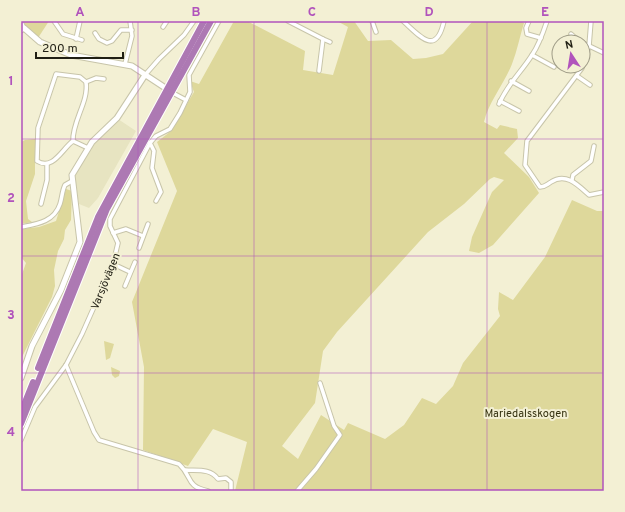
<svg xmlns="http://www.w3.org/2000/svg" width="625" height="512" viewBox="0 0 625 512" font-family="Overpass,sans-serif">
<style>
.built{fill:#e7e4c1}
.green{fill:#ded89b}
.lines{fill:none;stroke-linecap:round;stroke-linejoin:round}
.street-casing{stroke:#c8c5aa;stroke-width:5.5}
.secondary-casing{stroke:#c8c5aa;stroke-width:7}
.highway-casing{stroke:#fff;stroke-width:8}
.street{stroke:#fff;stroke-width:3.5}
.secondary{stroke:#fff;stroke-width:5}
.highway{stroke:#ad79b3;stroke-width:6}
.grid{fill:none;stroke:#b153bc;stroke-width:1;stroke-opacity:0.55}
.labels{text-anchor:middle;stroke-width:4;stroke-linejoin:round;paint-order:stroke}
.street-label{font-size:11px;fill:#201f14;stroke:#f3f0d4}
.park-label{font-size:11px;fill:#34310f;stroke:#f3f0d4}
.neatline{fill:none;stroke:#b153bc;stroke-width:1.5}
.grid-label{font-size:13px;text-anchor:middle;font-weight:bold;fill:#b153bc}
</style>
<rect width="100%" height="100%" fill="#f3f0d4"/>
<path class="built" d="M118,119L136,131L98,198L89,208L79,204L76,186L73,179L92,145Z"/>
<g class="green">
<path d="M23,21H49L38,38L27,28Z"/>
<path d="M234,21H247L305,51L303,70L333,75L348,27L337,21H354L368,41L391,40L413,59L426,58L443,54L473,21H520L524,23C520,36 517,51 512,64C504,84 488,103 484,122L497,129L500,125L517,129L518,138L504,153L529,177L539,193L493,245L479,253L469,251L472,237L492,192L504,180L494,177L490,179L464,204L428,232L337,332L323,351L315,403L282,446L298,459L321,415L344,430L348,423L385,439L404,425L422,398L436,404L453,386L463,363L500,316L498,309L499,292L513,300L545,257L572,200L597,211H604V491H235L247,442L213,429L188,466L143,450L144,367L132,302L177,191L157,142L171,131L194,92L190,81L199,84Z"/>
<path d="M35,139V174L26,201L28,219L32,222L21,224V142L25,140Z"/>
<path d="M66,189L72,191L71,220L65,230L64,239L58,251L54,270L55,286L52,297L21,359V277L26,263L21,257V229L39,227L56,221Z"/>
<path d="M104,341L114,344L110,358L106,360Z"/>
<path d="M111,367L120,371L119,376L115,378L112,375Z"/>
</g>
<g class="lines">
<g class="street-casing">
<g id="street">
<path d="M54,21L63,34L82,40"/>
<path d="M288,21L323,39L319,71"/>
<path d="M372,21L376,32"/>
<path d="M403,21C420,36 436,57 444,21"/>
<path d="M529,21L526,28L527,34L541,38"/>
<path d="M591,21L589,46L582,68L527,141L525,165L540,187C545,187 546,185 551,182C566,172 578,185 589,195L604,192"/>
<path d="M21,22L24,28"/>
<path d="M163,27L167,21"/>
<path d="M95,33L99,39L107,43L112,41L121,30H132"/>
<path d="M571,34L580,42"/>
<path d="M76,39L80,21"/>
<path d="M323,39L330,42"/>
<path d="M583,43L604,53"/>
<path d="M532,55L554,67"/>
<path d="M125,64L132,36L130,21"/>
<path d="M145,75L159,59L184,35L194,21"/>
<path d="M577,76L590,85"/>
<path d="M511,81L529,91"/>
<path d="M86,82L96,78L104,79"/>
<path d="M171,92L186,100"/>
<path d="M500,101L519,111"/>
<path d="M499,104C508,83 520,74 532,55C539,45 543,33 547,21"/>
<path d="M73,141C62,149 53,171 37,161L38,128L56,74L80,77L86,82C89,102 72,121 73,141L88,148"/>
<path d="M150,143L154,151L152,168L161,192L156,201"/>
<path d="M572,180L573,175L591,161L594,146"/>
<path d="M41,204L47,180V164"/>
<path d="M21,227C37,224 54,222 60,204C62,198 62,191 65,185L72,181"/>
<path d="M113,233L126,229L143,236"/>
<path d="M139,248L148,224"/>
<path d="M113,264L130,272"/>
<path d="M125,286L135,262"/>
<path d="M66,365L94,432L99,440L179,464C193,477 185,486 208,491"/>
<path d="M21,440L35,407L66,365L82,334L113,264L118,243L110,226V219L150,143L156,136L170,129L180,113L190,92L189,75L219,21"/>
<path d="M185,470C197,471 210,468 218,479L226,478L231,482V491"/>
<path d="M297,491L316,469L340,435L334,426L320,383"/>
</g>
</g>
<g class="secondary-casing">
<g id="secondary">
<path d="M21,30L24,28L40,42L71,55L132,66L170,91"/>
<path d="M21,378L32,346L61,290L80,242L72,175L92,142L117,118L145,75"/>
</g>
</g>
<g class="highway-casing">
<g id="highway">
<path d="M38,368L98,217L204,21"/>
<path d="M21,412L33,382"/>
<path d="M21,424L107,209L211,21"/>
</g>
</g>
<use href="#street" class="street"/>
<use href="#secondary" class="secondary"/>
<use href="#highway" class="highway"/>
</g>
<path class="grid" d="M138,21V491M254,21V491M371,21V491M487,21V491M21,139H604M21,256H604M21,373H604"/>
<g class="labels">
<g class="street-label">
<text transform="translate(105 281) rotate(-68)" y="4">Varsjövägen</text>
</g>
<g class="park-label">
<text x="526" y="417">Mariedalsskogen</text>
</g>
</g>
<rect width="625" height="512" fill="none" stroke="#f3f0d4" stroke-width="44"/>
<g transform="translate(571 54) rotate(348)"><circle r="19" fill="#f3f0d4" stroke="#9f9c87"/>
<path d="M0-3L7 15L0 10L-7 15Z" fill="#b153bc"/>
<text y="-6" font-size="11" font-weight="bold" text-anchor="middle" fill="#201f14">N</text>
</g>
<path d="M36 52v6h87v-6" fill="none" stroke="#201f14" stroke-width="2"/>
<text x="42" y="52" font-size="12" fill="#201f14" stroke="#f3f0d4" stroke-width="3" paint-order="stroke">200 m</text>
<rect x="22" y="22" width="581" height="468" class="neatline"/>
<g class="grid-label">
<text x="80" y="16">A</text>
<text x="196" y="16">B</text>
<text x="312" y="16">C</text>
<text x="429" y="16">D</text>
<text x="545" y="16">E</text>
<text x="11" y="85">1</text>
<text x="11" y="202">2</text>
<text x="11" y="319">3</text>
<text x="11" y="436">4</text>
</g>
</svg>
